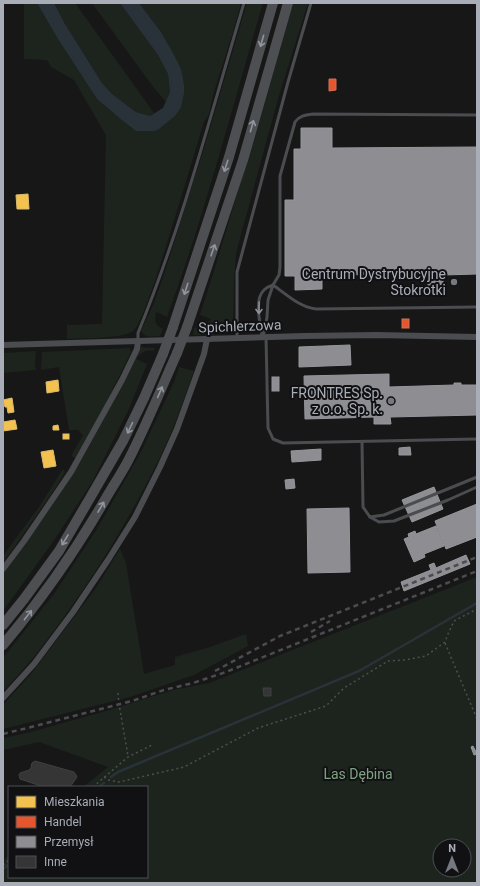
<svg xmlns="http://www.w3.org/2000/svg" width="480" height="886" viewBox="0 0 480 886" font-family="Roboto,sans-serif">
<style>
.green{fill:#1d241e;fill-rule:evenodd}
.water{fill:#2a3239}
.homes{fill:#f2c14e;stroke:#dcbb6e}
.shops{fill:#e4572e;stroke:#d27157}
.industry{fill:#8d8d92;stroke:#95979d}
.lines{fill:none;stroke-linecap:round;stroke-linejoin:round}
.stream{stroke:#2a3239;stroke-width:2.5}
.building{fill:#353536;stroke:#3f4043}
.path{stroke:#4d4e52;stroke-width:1.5;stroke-dasharray:2 3;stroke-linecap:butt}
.service{stroke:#4b4c50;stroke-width:3}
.minor{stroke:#4b4c50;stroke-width:6}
.primary{stroke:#4d4f52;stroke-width:10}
.rail{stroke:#4b4c4f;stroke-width:2.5;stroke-dasharray:5 4;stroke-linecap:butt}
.primary-bridge{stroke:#4d4f52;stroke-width:10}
.oneway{stroke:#91969e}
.oneway2{stroke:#8c9099}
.poi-dot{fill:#757880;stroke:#111113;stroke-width:1.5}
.labels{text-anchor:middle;stroke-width:4;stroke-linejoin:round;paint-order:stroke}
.poi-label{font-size:14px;fill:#a8adb8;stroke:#111113;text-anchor:end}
.street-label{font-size:14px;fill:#a8adb8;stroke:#111113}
.park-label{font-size:14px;fill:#7fa381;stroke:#111113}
</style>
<rect width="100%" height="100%" fill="#171717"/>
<g class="green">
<path d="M24,3H37L58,39L97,99L123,121L136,131H155L159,129L175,116L181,69L161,32L139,3H241L233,32L213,95L209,114L204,122C188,175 172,228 155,281C151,291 140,326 133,331C123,339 81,338 67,339V325L102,324L106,135L74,80L51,67L47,60L24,59Z"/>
<path d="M54,3H75L154,113L150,116L136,112L112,94L102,83L65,24Z"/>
<path d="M92,3H120L158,55L168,74L170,92L166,102L154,88Z"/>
<path d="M247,3H263C232,108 205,214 167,317L156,312C155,320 154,325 163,329L160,336C153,336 145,339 141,331C145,321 150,312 154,303C172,254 185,204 202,155Z"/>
<path d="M293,3H308L278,99L236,253L234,281L233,330L231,333H215L214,335H193L194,328C202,327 206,326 211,319L200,315C233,212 262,107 293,3Z"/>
<path d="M140,347L155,348L154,351C146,349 141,352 136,359L147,364L129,409L92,482L55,539L3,611V572L50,508L82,459L126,378Z"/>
<path d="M130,348L131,352L101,413L75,458L71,456L83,435L78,430H69L59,367L41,370L42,352Z"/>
<path d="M36,351L35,364L36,370L3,373V353Z"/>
<path d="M179,367L194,371C184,399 174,428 161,455C126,527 83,595 33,658C24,669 13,680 3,692V658L54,594L97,529L141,452L174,382Z"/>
<path d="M63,469L65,472L54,490L3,563V556L39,507Z"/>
<path d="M120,549L126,563L144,674L175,665V657L210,647L246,634L248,646L194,675L130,697L3,729V705L31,674L96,588Z"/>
<path d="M477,577V883H3V861L9,855V877H147V787H83L108,767L39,742L3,750V738L27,733L106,711L173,690L209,683ZM440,846H464V870H440Z"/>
</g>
<path class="water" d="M37,3H54L65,24L102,83L112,94L136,112L150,116L163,108L170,92L168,74L158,55L120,3H139L161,32L174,55L181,69L184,85V93L181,107L175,116L159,129L155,131H136L123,121L97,99L58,39Z"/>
<g class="homes">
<path d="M28,194L29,209H17L16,195Z"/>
<path d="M58,380L59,391L47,393L46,382Z"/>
<path d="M12,398L14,412L8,413L7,407H5L3,400Z"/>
<path d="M15,420L17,429L3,431V422Z"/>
<path d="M58,425L59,430H53V426Z"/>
<rect x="63" y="434" width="6" height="5"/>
<path d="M53,450L56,466L44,468L41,452Z"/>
</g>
<g class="shops">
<path d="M329,79H336V90L329,91Z"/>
<rect x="402" y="319" width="7" height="9"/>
</g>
<g class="industry">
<path d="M301,128H332V148L477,147V274L443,275V294H428V274L322,275V289L295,290V276H285V200H294V149H301Z"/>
<path d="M350,345L351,365L299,367V347Z"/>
<path d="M389,374V387L454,385V383H461V385H477V415L390,417L391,424H374V417L305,419L304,376Z"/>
<rect x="272" y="377" width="7" height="14"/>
<path d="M410,447L411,455H399V448Z"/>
<path d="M321,449V460L292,462L291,451Z"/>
<path d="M294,479L295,488L286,489L285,480Z"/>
<path d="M434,487L443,509L412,522L402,500Z"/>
<path d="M477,504V537L446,549L435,521Z"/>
<path d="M349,508L350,572L308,573L307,509Z"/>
<path d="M436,526L444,546L424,554L425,557L414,562L404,539L409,537L408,534L415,531L416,534Z"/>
<path d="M466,555L470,564L404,591L401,582L431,570L429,565L434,563L436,568Z"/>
<path d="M473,746L477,754L474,755L471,747Z"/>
</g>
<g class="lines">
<g class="stream">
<path d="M111,777L118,772L359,671L477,603"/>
<path d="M99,787L104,783"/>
<path d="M3,869L9,864"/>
</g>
</g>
<g class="building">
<path d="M263,688H271V696H264Z"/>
<path d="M35,761L74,772L76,775L77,777L70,787H44L20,779L19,775L20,773L29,770L31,768L32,763Z"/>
</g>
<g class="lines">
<g class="path">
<path d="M445,643L477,719"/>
<path d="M118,693L119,704L128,756"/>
<path d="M104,777L108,780L119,782L184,767L258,728L326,706L344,688L388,661L405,660L426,656L445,642L448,634L454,621L477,609"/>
<path d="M93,787L128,757L152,745"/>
<path d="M3,865L9,860"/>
</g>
<g class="service">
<path d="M273,285C286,294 299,307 316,309L477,307"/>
<path d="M262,335C260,323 254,299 264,290C266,288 270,286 273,285"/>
<path d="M266,337L268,428L273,439L283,443L477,439"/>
<path d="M237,338V272L288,82L311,3"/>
<path d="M263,338L267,317L268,300L273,285L279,275L280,267V176L295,122C299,116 305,115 313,114L477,115"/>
<path d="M138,341V333C182,226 211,114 244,3"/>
<path d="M362,442L363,507L370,517L384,515L477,477"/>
<path d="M370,517L379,522L394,521L448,500L477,487"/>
</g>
<g class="minor">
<path d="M3,345L304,336L377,335L477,337"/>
<path d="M3,569L24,541L71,472L122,380L137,349L138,341"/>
<path d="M3,698L34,664L73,612L108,560L135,517L160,467L177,429L204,354L207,339"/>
</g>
<g class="primary">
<path d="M173,327L229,157L273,3"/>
<path d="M187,327L243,160L288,3"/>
<path d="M3,625L24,599L59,551L90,498L123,441L144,398L163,354"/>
<path d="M3,645C42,599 76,550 106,498C113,486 121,474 128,461C146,426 161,389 177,353"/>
</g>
<g class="rail">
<path d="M311,632L330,621"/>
<path d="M215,671L280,636L477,557"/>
<path d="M3,734L31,727L132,701L164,690L193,683L226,672L477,571"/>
</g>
<g class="primary-bridge">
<path d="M177,353L187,327"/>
<path d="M163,354L173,327"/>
</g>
</g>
<defs><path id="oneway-shaft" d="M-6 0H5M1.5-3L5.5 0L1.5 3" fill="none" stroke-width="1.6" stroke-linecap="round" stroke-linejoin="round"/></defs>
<g class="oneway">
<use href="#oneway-shaft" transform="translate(262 41) rotate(106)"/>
<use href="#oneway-shaft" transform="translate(252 126) rotate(-74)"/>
<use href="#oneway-shaft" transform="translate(226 166) rotate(108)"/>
<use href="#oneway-shaft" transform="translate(213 250) rotate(-71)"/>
<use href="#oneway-shaft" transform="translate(186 289) rotate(108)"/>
<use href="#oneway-shaft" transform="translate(160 392) rotate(-67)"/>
<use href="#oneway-shaft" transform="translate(130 428) rotate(115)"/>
<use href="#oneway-shaft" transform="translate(101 507) rotate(-60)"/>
<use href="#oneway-shaft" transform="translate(65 540) rotate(121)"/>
<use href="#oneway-shaft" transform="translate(28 615) rotate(-52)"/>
</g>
<use class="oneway2" href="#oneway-shaft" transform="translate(259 308) rotate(91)"/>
<g class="poi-dot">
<circle cx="454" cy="282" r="4"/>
<circle cx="391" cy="401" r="4"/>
</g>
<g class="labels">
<g class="poi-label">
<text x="446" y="279">Centrum Dystrybucyjne<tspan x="446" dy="16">Stokrotki</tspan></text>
<text x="383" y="398">FRONTRES Sp.<tspan x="383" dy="16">z o.o. Sp. k.</tspan></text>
</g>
<g class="street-label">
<text transform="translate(240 326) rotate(-2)" y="5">Spichlerzowa</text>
</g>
<g class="park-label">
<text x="358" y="779">Las Dębina</text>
</g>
</g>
<rect width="480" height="886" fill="none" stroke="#a8adb8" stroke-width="8"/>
<rect x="8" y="786" width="140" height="92" fill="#111113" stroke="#4d4f55"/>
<rect x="16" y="796" width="20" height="12" fill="#f2c14e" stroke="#4d4f55"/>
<text x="44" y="806" font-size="12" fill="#a8adb8">Mieszkania</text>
<rect x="16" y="816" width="20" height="12" fill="#e4572e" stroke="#4d4f55"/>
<text x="44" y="826" font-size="12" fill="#a8adb8">Handel</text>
<rect x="16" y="836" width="20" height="12" fill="#8d8d92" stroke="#4d4f55"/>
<text x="44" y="846" font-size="12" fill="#a8adb8">Przemysł</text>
<rect x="16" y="856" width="20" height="12" fill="#353536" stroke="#4d4f55"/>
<text x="44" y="866" font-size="12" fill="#a8adb8">Inne</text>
<g transform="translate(452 858)"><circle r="19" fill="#111113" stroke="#4d4f55"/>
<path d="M0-3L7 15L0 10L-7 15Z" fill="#757880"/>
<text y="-6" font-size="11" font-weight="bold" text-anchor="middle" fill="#a8adb8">N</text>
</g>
</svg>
